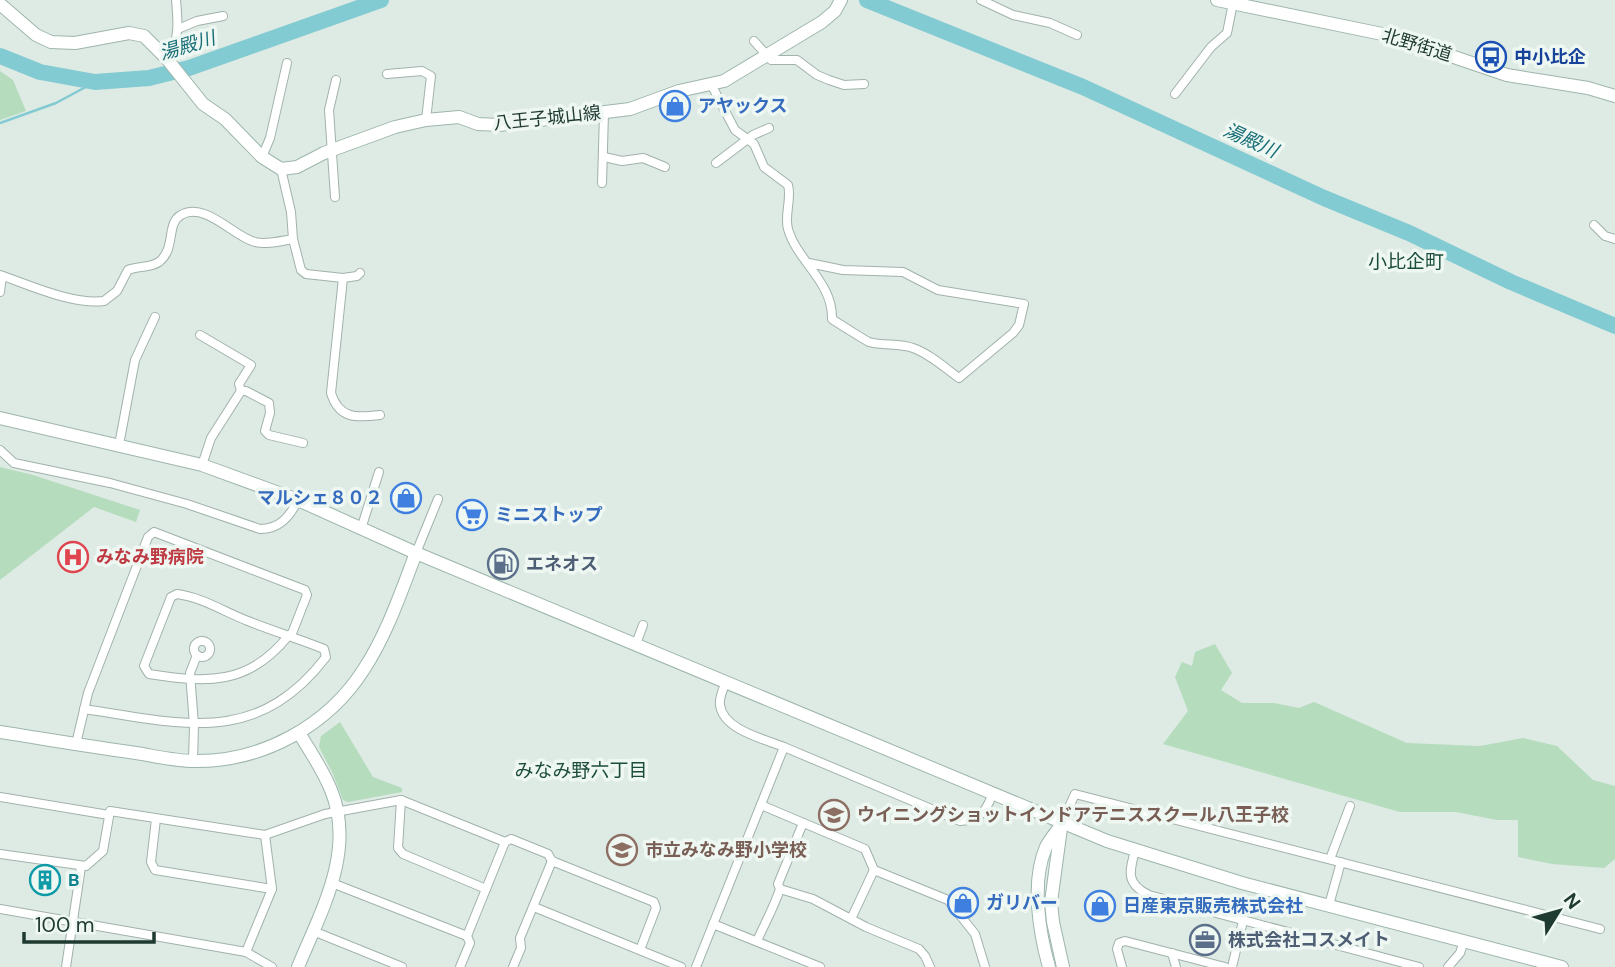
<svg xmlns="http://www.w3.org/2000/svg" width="1615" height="967" viewBox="0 0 1615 967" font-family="'DM Sans','Noto Sans JP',sans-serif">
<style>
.green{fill:#b5dcbd}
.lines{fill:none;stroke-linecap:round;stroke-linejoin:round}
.stream{stroke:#83cbd2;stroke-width:2.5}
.river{stroke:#83cbd2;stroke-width:16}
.street-casing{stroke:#a1b2ab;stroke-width:10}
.secondary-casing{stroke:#9db6ab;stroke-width:14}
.street{stroke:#fff;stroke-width:8}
.secondary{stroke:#fff;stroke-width:12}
.labels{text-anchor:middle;stroke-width:7;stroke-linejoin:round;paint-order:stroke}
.street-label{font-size:18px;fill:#1f3a31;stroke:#eef7f2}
.transit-label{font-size:18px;font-weight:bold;fill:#164399;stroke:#eef7f2;text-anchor:start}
.shop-label{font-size:18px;font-weight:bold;fill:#366cbe;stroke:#eef7f2;text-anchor:start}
.health-label{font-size:18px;font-weight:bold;fill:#be3a42;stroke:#eef7f2;text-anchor:start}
.service-label{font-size:18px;font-weight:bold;fill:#4e5e75;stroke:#eef7f2;text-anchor:start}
.education-label{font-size:18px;font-weight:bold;fill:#785e54;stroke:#eef7f2;text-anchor:start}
.culture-label{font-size:18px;font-weight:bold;fill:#0d838f;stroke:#eef7f2;text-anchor:start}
.water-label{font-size:19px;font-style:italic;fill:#186e77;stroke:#eef7f2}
.neighbourhood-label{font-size:19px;fill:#1b4c3c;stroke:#eef7f2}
</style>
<rect width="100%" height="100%" fill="#deeae4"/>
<g class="green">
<path d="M0,71L13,80L26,111L0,120Z"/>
<path d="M0,467L33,475L140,510L136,522L94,507L0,580Z"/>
<path d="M1215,644L1232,673L1221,690L1242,703H1274L1299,708L1314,702L1407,743L1480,746L1523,738L1557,746L1593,780L1615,786V859L1604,868L1552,864L1518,857V820H1497L1456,812H1400L1163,744L1188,711L1175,677L1182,662L1192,666L1195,652Z"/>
<path d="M340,722L373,777L402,788V792L348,802L343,800L333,774L319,747L321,736Z"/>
</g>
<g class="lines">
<path class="stream" d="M0,123L56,103L95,82"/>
<g class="river">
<path d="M867,0L1083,87L1324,198L1409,233L1511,282L1615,326"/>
<path d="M0,56L40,72L95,82L149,78L189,68L381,0"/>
</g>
<g class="street-casing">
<g id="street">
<path d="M981,0L1013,15L1050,23L1077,35"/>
<path d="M178,29L197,21L223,16"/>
<path d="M754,41L771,60H797L817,75L829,80L844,85L864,84"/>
<path d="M167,59C180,41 178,21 176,0"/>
<path d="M387,74L422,71L431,76L426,120"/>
<path d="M712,86L735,130L754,144L764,167L788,185C792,199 784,215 788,229C797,261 833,282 832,319C836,322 865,340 869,342C883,346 899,343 913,348C930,354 945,368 959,378L1013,333L1019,325L1024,304L938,290L903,272L843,270L809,263"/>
<path d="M1175,94L1211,47L1227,33L1233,3"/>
<path d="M262,157L270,138L287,63"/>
<path d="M604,157L622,161L643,158L665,167"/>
<path d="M716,163L753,135L769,128"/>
<path d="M281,169L291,212L293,239L301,270L306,274L343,278L357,276L360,273"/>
<path d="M602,183L604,113"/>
<path d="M335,197L329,110L336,80"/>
<path d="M1594,225L1605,236L1615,239"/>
<path d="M0,275C30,285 72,305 104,301L117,291L128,270C138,266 150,268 159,262C176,249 166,223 181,215C205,201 234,237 255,242C266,245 281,241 293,239"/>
<path d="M343,278L331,393C339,419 356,418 380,415"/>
<path d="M0,292L2,276"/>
<path d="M200,335L251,365L239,384L241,391L211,438L202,465"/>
<path d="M241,391H246L269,403L270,413L265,431L269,435L303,443"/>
<path d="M119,445L135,360L155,317"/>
<path d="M0,450L14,463L110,483L187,504L260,529C280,529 290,516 298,500"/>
<path d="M361,529L379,472"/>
<path d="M416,553L438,499"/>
<circle cx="202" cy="649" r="8"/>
<path d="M636,644L643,625"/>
<path d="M84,709C181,723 256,748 326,657L324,649C299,639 273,631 248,621C225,612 201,597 177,594L171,597L144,666L149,674C206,683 249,686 289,635"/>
<path d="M76,744L88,693L148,537L154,532L305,590L307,595L291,636"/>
<path d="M784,747L960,821C979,820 986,812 992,795"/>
<path d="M193,761L194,725L190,673L197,655"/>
<path d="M0,797L109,815"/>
<path d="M401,800L398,848L403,854L486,889"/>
<path d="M761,805L865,849L874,870L948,900L975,934L985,967"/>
<path d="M1069,807L1075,794L1600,929"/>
<path d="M156,819L151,862L155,870L272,889"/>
<path d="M1135,851C1129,872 1126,884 1149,895L1419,967"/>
<path d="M0,854L86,866L103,851L110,811L265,835L325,814L401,800L505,842L511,839L548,854L552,861L654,902L656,908L640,950"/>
<path d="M1330,859L1350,806"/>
<path d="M332,883L467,936"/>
<path d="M780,889L813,899L866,927L919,949L925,956L930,967"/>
<path d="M1329,905L1341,862"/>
<path d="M534,907L681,967"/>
<path d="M0,909L246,952L272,967"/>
<path d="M851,919L874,870"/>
<path d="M713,924L820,967"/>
<path d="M313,931L402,967"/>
<path d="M757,941C765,923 774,907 780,889L778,884L803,823"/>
<path d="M246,952L272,889L265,835"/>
<path d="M1172,953L1176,967"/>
<path d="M66,967L81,867"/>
<path d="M460,967L470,943L467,936L505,842"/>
<path d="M513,967L521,948L520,938L552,861"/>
<path d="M696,967L784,747C765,739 723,730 720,705C719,697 723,689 726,682"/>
<path d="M1122,967L1117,949L1119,943L1125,941L1225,967"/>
<path d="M1232,967L1243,921"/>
<path d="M1448,967L1460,953L1464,941"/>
</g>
</g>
<g class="secondary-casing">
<g id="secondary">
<path d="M1217,0L1392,36L1507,75L1588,88L1615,96"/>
<path d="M0,4L36,35L51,42L75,43L129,33L144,36L167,59L203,104L225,119L262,157L281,169L297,167L324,153L395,127L426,120L459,117L478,124L499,125L630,109L679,91L724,81L822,22L835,11L841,0"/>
<path d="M0,418L202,465L298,500L416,553L1107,841L1242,883L1562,967"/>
<path d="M0,732C45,739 91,747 136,753C155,756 175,761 194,761C262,762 328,726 364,669C387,634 401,592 416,553"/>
<path d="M1061,828L1051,902L1053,922L1063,967"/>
<path d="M298,967C321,911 356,851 331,790C323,770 310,751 299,733"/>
<path d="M1049,967C1039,932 1031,881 1046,847C1050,839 1057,831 1062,824"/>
</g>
</g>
<use href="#street" class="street"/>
<use href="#secondary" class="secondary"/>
</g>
<defs>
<g id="bus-ring" transform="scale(1.575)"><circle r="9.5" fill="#eef7f2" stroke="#1a4fb4" stroke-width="1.5"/><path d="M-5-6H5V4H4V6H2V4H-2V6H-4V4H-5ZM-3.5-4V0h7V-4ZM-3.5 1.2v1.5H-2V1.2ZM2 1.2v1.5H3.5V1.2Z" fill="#1a4fb4"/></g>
<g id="shop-ring" transform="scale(1.575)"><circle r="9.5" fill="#eef7f2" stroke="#3f7fe0" stroke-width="1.5"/><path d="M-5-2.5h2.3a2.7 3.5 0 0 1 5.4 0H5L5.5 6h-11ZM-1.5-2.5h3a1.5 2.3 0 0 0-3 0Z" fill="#3f7fe0"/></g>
<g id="supermarket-ring" transform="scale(1.575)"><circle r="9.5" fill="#eef7f2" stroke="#3f7fe0" stroke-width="1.5"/><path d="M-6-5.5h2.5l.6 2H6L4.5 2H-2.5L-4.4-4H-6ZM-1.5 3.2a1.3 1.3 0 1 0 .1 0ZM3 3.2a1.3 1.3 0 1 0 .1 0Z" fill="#3f7fe0"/></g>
<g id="hospital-ring" transform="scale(1.575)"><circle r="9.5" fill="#eef7f2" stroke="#e0444e" stroke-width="1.5"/><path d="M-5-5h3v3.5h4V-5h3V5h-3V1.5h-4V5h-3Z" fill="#e0444e"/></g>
<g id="fuel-ring" transform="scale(1.575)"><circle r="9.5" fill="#eef7f2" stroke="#5c6f8a" stroke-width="1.5"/><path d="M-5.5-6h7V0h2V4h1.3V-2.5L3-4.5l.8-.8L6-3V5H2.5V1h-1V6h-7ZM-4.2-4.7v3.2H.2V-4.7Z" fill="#5c6f8a"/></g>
<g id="school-ring" transform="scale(1.575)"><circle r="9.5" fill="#eef7f2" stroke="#8d6e63" stroke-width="1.5"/><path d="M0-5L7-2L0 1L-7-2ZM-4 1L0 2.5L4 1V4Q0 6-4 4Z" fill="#8d6e63"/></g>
<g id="building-ring" transform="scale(1.575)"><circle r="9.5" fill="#eef7f2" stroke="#0f9aa8" stroke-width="1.5"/><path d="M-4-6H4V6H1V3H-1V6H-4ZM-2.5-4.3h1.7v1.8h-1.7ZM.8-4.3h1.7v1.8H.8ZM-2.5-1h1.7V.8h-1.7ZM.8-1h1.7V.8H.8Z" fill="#0f9aa8"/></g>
<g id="office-ring" transform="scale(1.575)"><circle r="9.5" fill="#eef7f2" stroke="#5c6f8a" stroke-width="1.5"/><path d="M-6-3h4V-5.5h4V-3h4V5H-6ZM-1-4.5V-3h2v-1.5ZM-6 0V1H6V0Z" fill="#5c6f8a"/></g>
</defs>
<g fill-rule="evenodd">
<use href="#bus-ring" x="1491" y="57"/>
<use href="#shop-ring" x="675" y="106"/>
<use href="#shop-ring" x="406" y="498"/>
<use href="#supermarket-ring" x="472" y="515"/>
<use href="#hospital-ring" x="73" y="557"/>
<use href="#fuel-ring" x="503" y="564"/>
<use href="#school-ring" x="834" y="815"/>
<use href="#school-ring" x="622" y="850"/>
<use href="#building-ring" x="45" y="880"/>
<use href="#shop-ring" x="963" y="903"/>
<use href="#shop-ring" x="1100" y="906"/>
<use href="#office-ring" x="1205" y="940"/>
</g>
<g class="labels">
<g class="street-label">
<text transform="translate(1417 45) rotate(17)" y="6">北野街道</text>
<text transform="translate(547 118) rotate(-6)" y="6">八王子城山線</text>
</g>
<g class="transit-label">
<text x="1514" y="63">中小比企</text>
</g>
<g class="shop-label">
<text x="698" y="112">アヤックス</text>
<text x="383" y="504" text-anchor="end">マルシェ８０２</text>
<text x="495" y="521">ミニストップ</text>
<text x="986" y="909">ガリバー</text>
<text x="1123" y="912">日産東京販売株式会社</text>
</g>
<g class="health-label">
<text x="96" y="563">みなみ野病院</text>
</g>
<g class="service-label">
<text x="526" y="570">エネオス</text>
<text x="1228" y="946">株式会社コスメイト</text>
</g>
<g class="education-label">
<text x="857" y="821">ウイニングショットインドアテニススクール八王子校</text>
<text x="645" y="856">市立みなみ野小学校</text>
</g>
<g class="culture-label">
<text x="68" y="886">B</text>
</g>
<g class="water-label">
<text transform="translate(187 45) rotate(-17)" y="7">湯殿川</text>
<text transform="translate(1251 140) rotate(24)" y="7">湯殿川</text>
</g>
<g class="neighbourhood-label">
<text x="1406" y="268">小比企町</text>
<text x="581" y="777">みなみ野六丁目</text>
</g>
</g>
<g transform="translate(1559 911) rotate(53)" stroke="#eef7f2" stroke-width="5" paint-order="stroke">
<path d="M0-5L12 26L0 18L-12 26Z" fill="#1f3a31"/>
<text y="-10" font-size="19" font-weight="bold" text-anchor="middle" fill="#1f3a31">N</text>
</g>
<path d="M24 932v10h130v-10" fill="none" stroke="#1f3a31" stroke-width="3.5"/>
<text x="35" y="932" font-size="21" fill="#1f3a31" stroke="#eef7f2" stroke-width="5" paint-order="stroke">100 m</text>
</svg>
